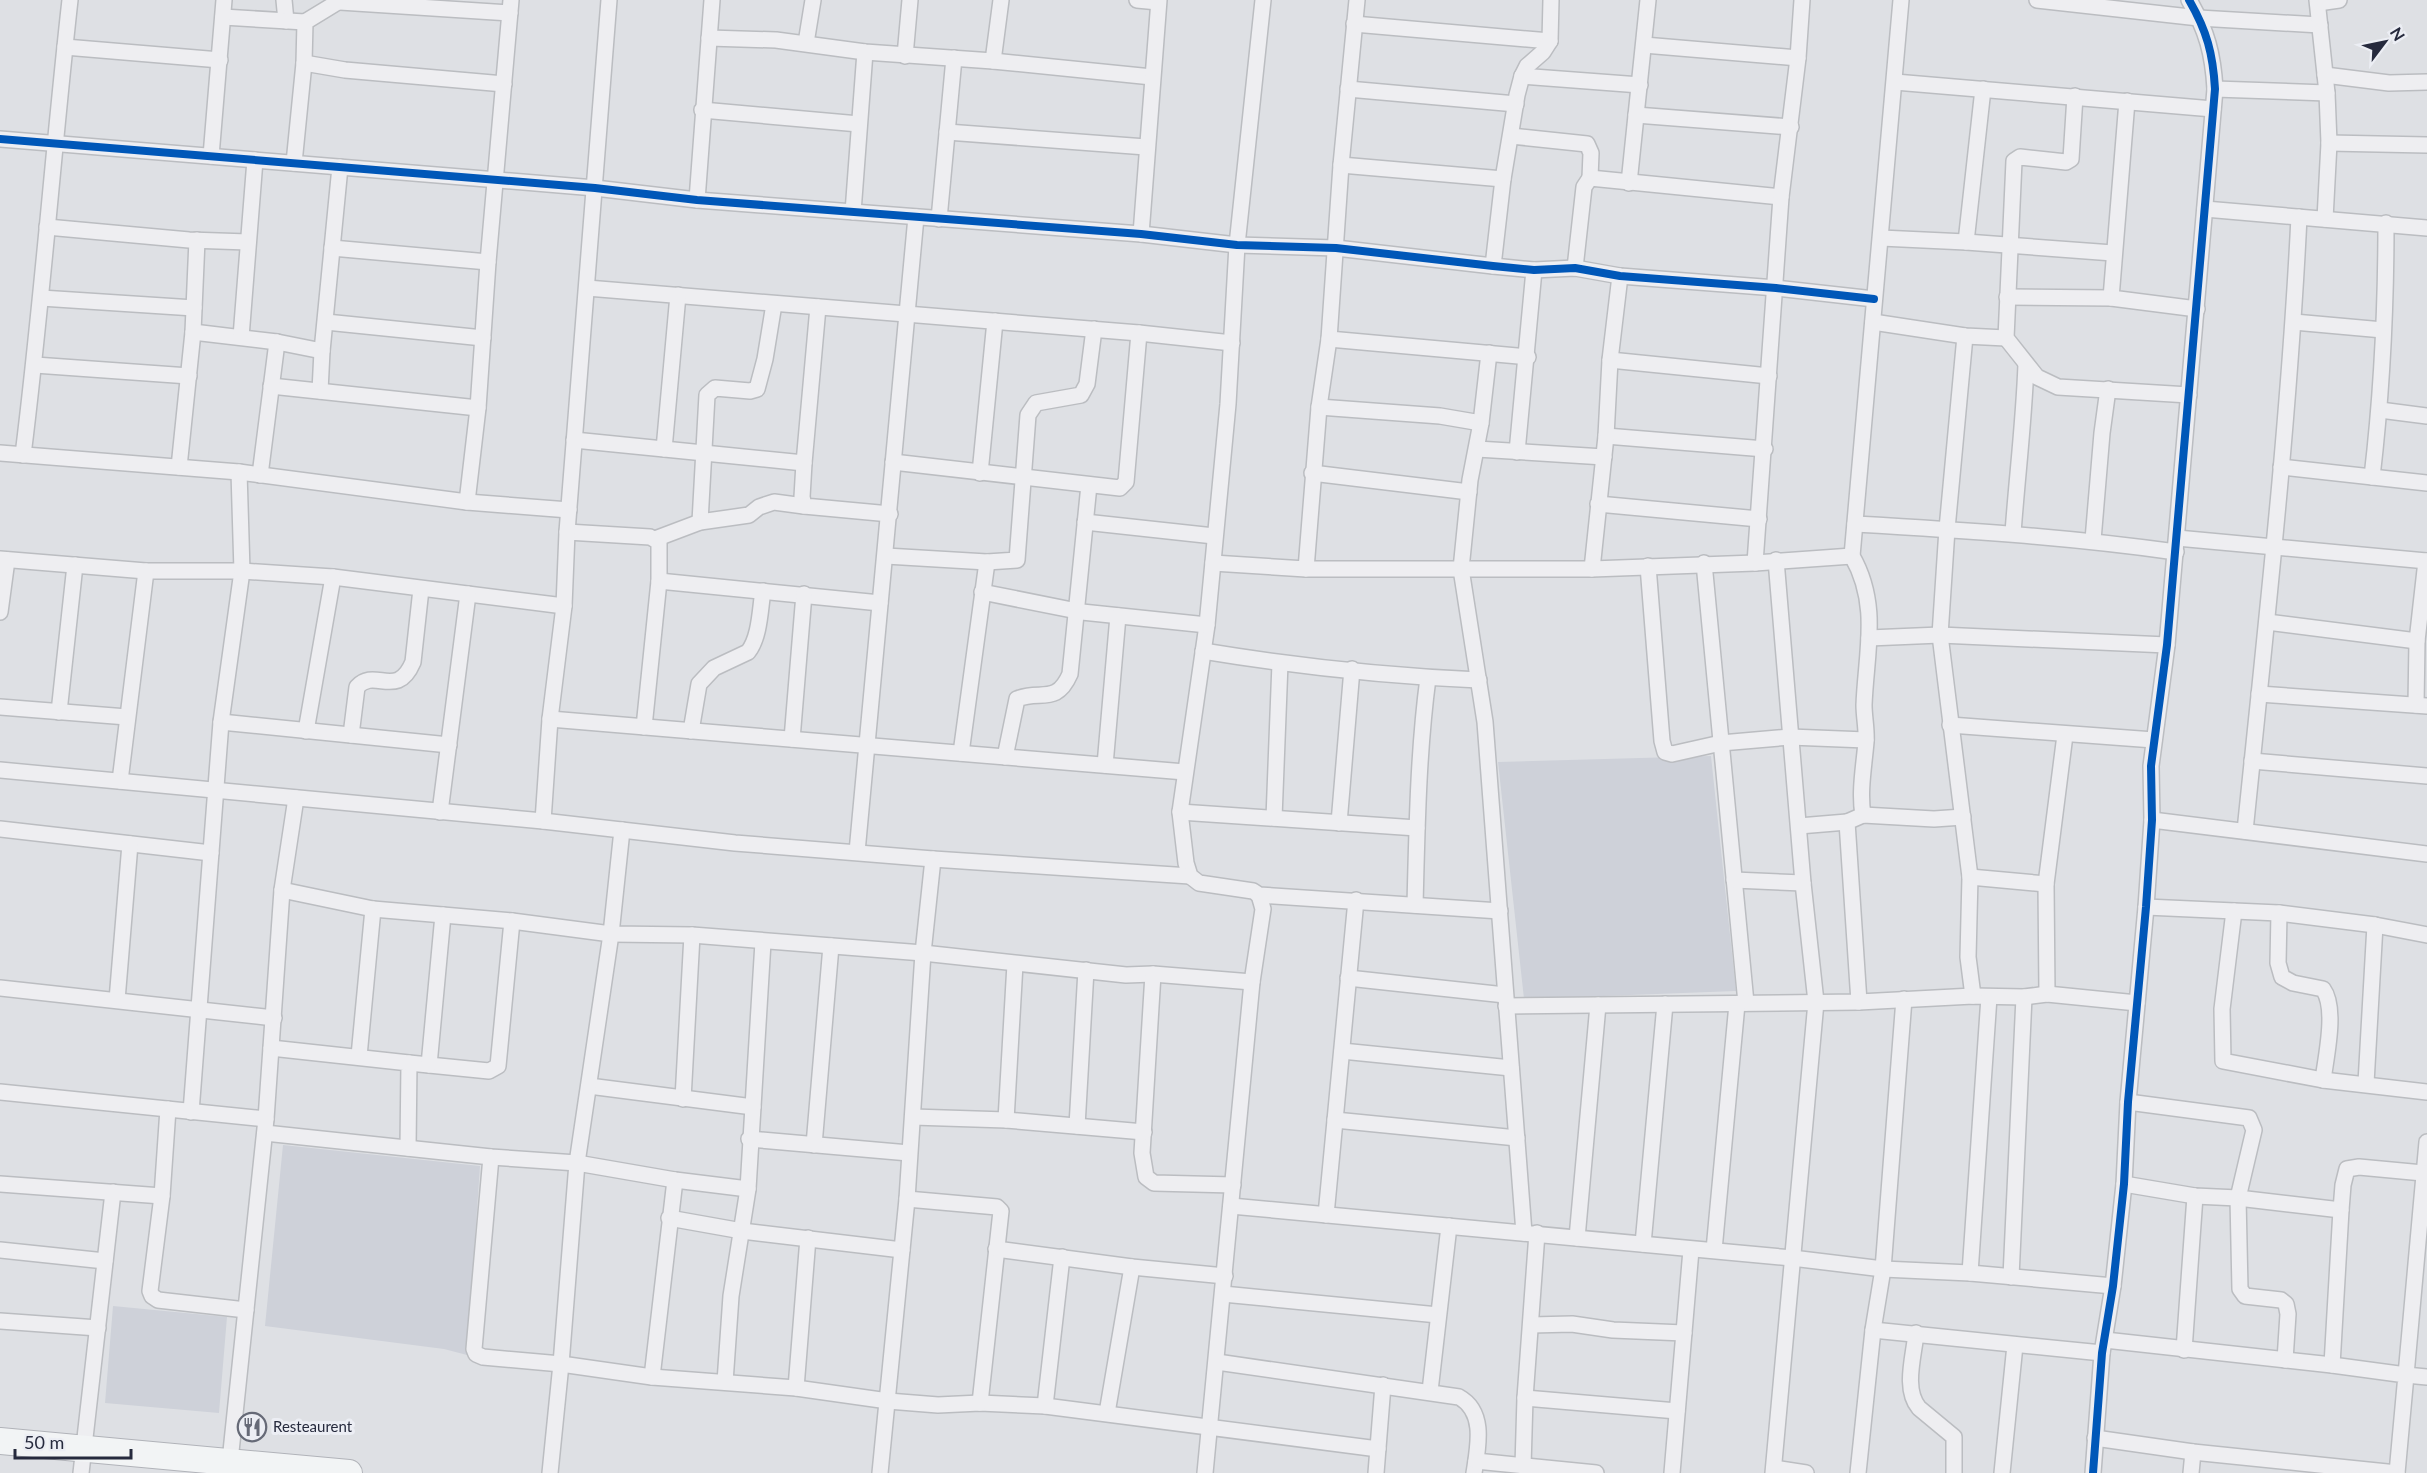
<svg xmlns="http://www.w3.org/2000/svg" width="2427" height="1473" viewBox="0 0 2427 1473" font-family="Lato,sans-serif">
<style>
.built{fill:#ced1d9}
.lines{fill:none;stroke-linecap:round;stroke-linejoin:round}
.minor-casing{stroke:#bbbdc1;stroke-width:18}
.trunk-casing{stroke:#b1b3b9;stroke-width:28}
.minor{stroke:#eeeef1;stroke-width:15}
.trunk{stroke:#f2f4f5;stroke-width:26}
.cycleway-casing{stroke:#eceef4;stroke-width:11}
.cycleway{stroke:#0057b8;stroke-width:8}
.labels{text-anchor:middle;stroke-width:6;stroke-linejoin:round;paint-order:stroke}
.poi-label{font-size:15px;fill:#262a3d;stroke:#eceef4;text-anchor:start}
</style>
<rect width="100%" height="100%" fill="#dee0e4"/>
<g class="built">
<path d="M1711,756L1736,991L1524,999L1498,762Z"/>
<path d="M283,1145L480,1166L467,1355L444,1349L265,1326Z"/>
<path d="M113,1306L227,1317L219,1413L105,1403Z"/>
</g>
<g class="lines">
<g class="minor-casing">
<g id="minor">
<path d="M284,0L286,21"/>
<path d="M1137,0L1158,2"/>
<path d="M1263,0L1237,245L1228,404L1207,625L1180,812L1186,863L1190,876L1199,883L1253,891L1259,895L1500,911"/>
<path d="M2037,0L2199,18L2320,25"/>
<path d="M2317,0L2327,93L2329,143L2325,219"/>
<path d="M340,2L510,13"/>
<path d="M2318,3L2339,0"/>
<path d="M223,17L305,22"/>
<path d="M1354,24L1550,41"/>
<path d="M709,38L776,40L865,52L993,61L1152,77"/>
<path d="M806,43L813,0"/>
<path d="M1644,45L1798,58"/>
<path d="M65,47L220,60"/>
<path d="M905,56L910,0"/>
<path d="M993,61L1001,0"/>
<path d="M304,63L345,70L504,84"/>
<path d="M2325,75L2389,83L2427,82"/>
<path d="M1522,76L1640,85"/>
<path d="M1895,82L2213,109"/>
<path d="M1348,89L1516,104"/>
<path d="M2215,89L2327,93"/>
<path d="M2075,96L2071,159L2066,162L2020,157L2014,161L2006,338L2037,377L2058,387L2189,395"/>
<path d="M2127,101L2111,298L2197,309"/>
<path d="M702,110L859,124"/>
<path d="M1636,115L1791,127"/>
<path d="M947,132L1146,147"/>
<path d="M1511,136L1587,144L1591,153L1590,178"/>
<path d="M0,139L595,188L697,200L1141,234L1237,245L1336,248L1493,266L1534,270L1575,268L1620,276L1776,288L1874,299"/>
<path d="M2329,143L2427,145"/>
<path d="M211,156L224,0"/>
<path d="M294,163L304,63L305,22L341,0"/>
<path d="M1341,165L1503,179"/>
<path d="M1629,183L1648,0"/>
<path d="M697,200L712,0"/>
<path d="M2205,209L2427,228"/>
<path d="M853,212L865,52"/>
<path d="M939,219L954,58"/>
<path d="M47,227L189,240L248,242"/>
<path d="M1141,234L1159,0"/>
<path d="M1881,238L1966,242L2113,253"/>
<path d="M1966,242L1983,89"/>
<path d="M332,248L488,262"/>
<path d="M1493,266L1503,179L1517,95L1522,76L1527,66L1543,52L1550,41L1551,0"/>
<path d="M1575,268L1584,187L1590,178L1781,197"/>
<path d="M587,288L1139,333L1232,343"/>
<path d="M2007,297L2111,298"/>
<path d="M41,298L194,308"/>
<path d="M818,307L804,463L802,497L804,506L890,514"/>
<path d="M326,322L483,338"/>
<path d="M1873,322L1965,336L2006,338"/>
<path d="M2294,322L2383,330"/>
<path d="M193,332L277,342L322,351"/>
<path d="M1965,336L1947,529L1940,635L1970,877L1968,957L1973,996"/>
<path d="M241,337L255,160"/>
<path d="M1329,339L1528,357"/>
<path d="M1489,353L1481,423L1470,480L1461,569L1485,722L1524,1233"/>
<path d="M1610,360L1769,376"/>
<path d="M35,365L189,376"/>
<path d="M271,386L478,408"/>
<path d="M320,391L322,351L340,167"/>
<path d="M1319,407L1440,416L1481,423"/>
<path d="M2380,410L2427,416"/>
<path d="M1606,436L1765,449"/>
<path d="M574,440L804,463"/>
<path d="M664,449L678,295"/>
<path d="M1477,449L1604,457"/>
<path d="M1517,452L1534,270"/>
<path d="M0,453L239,472L467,502L569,510"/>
<path d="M23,455C42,304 53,152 70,0"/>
<path d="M893,462L1120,488L1126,482L1139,333"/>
<path d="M179,467L193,332L197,240"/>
<path d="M2281,467L2427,483"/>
<path d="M980,473L995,321"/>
<path d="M1312,473L1469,492"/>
<path d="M260,475L277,342"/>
<path d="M2372,477C2382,392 2386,308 2386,223"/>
<path d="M467,502L478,408L488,262L511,0"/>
<path d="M1598,504L1759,519"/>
<path d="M700,522L707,395L715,388L750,391L757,389L765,359L774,304"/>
<path d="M1085,522L1214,536"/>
<path d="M1855,524C1962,530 2069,537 2176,552"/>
<path d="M567,532L650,537L659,542V581L644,727"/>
<path d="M2013,533C2017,477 2024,421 2026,364"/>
<path d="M2177,538L2427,561"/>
<path d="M655,539L700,522L749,515L759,507L774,502L804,506"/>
<path d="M2093,540L2102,433L2108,389"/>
<path d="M886,556L987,562L1017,560L1028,415L1036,403L1081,395L1087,384L1094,329"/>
<path d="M0,559L146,571H242L333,577L564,606"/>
<path d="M1213,563L1306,569H1592L1755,563L1852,556"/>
<path d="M1704,563L1746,1003"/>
<path d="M1755,563L1781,197L1798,58L1802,0"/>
<path d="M1648,566L1662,741L1665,752L1672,754L1721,743L1790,737L1866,740"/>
<path d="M1306,569L1319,407L1329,339L1341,165L1357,0"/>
<path d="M1592,569L1606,436L1610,360L1620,276"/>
<path d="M659,581L880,603"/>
<path d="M982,592L1082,612L1207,625"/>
<path d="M0,612L7,560"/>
<path d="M2267,622L2417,641"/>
<path d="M1869,638L1940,635L2167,645"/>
<path d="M1203,651C1294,666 1387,676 1479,680"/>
<path d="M2259,694L2427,706"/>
<path d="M2416,705L2417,641L2426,561"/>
<path d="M0,707L127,717"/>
<path d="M59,712L75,565"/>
<path d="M550,719L1185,772"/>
<path d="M221,722L449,745"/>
<path d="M1950,725L2154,740"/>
<path d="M306,731L333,577"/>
<path d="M691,731L699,684L714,668L748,652C760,637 760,609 763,591"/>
<path d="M351,735L357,687C375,667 397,700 413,662L421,589"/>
<path d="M792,739L804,594"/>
<path d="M961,753L987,562"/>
<path d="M1005,757L1017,699C1040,689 1056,706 1070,674L1089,485"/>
<path d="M2252,761L2427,776"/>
<path d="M1105,765L1118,616"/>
<path d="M0,770L543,821L735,843L933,859L1190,876"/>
<path d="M120,781L146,571"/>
<path d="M440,812L468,594"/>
<path d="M1180,812L1417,828"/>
<path d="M1863,815C1859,792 1864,766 1866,742C1867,730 1864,717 1864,705C1866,652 1880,605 1852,556L1901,0"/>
<path d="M1274,818L1280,663"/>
<path d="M2152,820L2427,854"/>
<path d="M543,821L550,719L564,606L567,532L609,0"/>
<path d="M1339,823L1352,669"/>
<path d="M1799,826L1847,822"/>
<path d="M0,829L211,853"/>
<path d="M2245,831C2266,626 2289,422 2299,217"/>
<path d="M857,852L916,217"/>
<path d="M1970,877L2046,884"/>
<path d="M1734,880L1803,883"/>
<path d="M282,890L373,909L512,921L611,934L692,935L923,953L1126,975L1153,974L1252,982"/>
<path d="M1415,905C1417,829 1418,753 1428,678"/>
<path d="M2146,907L2279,913L2375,925L2427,935"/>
<path d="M2234,911L2222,1009L2223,1061L2323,1080L2427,1092"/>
<path d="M2279,913L2278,963L2282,977L2293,983L2323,989C2337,1008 2326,1056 2323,1080"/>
<path d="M1153,974L1142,1153L1146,1177L1154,1183L1233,1185"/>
<path d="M1348,978L1505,995"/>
<path d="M0,988L274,1018"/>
<path d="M2047,994L2046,884L2065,735"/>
<path d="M117,1000L130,844"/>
<path d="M1859,1002L1847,822L1863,815L1934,819L1963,817"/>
<path d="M1506,1006L1859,1002L1973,996L2024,997L2047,994L2137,1003"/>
<path d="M271,1048L409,1063L408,1148"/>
<path d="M1342,1051L1511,1068"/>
<path d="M359,1056L373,909"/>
<path d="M409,1063L489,1071L498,1066L512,921"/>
<path d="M429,1065L443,915"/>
<path d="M2366,1083L2375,925"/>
<path d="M589,1086L753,1107"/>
<path d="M0,1092L266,1119"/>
<path d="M683,1099L692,935"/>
<path d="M2128,1102L2249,1118L2254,1130L2238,1198L2240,1289L2245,1296L2281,1300L2286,1304L2288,1314L2285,1360"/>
<path d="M168,1109L162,1196L150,1291L152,1296L158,1300L246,1310"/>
<path d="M191,1112L221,722L242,571L239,472"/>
<path d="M913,1117L1006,1120L1144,1132"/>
<path d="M1006,1120L1015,964"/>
<path d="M1335,1120L1517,1138"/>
<path d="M1077,1126L1086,970"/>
<path d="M265,1133L491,1157L577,1163L675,1180L748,1189"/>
<path d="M749,1139L909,1153"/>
<path d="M2427,1142L2406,1375L2427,1377"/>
<path d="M814,1145L831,946"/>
<path d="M491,1157L474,1349L476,1354L483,1357L561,1364L652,1377L796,1388L888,1401L938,1405L980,1403L1045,1406L1378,1449"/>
<path d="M0,1184L162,1196"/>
<path d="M2124,1184L2195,1196L2238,1198L2341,1210"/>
<path d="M907,1199L997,1207L1001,1211L980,1403"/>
<path d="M1231,1206L1792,1258L1883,1269L1970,1273L2113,1286"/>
<path d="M1326,1215L1356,900"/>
<path d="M669,1218L742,1231L902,1250"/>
<path d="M1577,1238L1598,1005"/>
<path d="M1643,1244L1665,1004"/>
<path d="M996,1249L1132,1267L1225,1276"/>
<path d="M0,1250L105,1261"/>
<path d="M1714,1250L1737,1004"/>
<path d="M1970,1273L1989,997"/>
<path d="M2011,1277L2024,997"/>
<path d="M1223,1294L1438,1315"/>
<path d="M0,1321L98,1328"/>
<path d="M1531,1325L1572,1324L1613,1330L1684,1333"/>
<path d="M1873,1330L2102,1353"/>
<path d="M1916,1333C1914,1356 1903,1389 1919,1408L1954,1437V1473"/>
<path d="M2105,1340L2332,1365L2406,1375L2397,1473"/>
<path d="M2184,1350L2195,1196"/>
<path d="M1217,1362L1459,1397C1486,1412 1478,1447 1474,1473"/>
<path d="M2332,1365L2341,1210L2343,1185L2347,1169L2359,1167L2423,1173"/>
<path d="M652,1377L675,1180"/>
<path d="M725,1382L731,1296L748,1189L763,942"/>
<path d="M796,1388L808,1238"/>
<path d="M1430,1391L1449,1226"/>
<path d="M1525,1398L1677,1411"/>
<path d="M1045,1406L1062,1257"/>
<path d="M1107,1413L1132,1267"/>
<path d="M2095,1438L2193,1452L2397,1473"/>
<path d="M230,1461L266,1119L282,890L296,798"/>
<path d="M1476,1461L1596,1473"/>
<path d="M1523,1466L1525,1398L1537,1233"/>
<path d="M1774,1468L1806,1473"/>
<path d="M81,1473L113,1192"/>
<path d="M550,1473L561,1364L577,1163L611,934L622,830"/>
<path d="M880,1473L907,1199L923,953L933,859"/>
<path d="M1205,1473L1252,982L1263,909L1259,895"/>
<path d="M1376,1473L1383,1385"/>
<path d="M1672,1473L1691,1250"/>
<path d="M1773,1473L1816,1002L1803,883L1776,560"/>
<path d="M1858,1473L1873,1330L1883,1269L1904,999"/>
<path d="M2002,1473L2015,1345"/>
<path d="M2093,1473L2102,1353L2113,1286L2124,1184L2128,1102L2146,907L2152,820L2151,766L2167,645L2215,89C2213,54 2207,31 2189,0"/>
<path d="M2191,1473L2193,1452"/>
</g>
</g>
<g class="trunk-casing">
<path id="trunk" d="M0,1441L349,1473"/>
</g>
<use href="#minor" class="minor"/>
<use href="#trunk" class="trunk"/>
<g class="cycleway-casing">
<g id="cycleway">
<path d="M0,139L595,188L697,200L1141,234L1237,245L1336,248L1493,266L1534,270L1575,268L1620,276L1776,288L1874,299"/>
<path d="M2093,1473L2102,1353L2113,1286L2124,1184L2128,1102L2146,907L2152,820L2151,766L2167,645L2215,89C2213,54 2207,31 2189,0"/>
</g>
</g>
<use href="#cycleway" class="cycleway"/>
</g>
<defs>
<g id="restaurant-ring" transform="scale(1.5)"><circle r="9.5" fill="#eceef4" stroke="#666a77" stroke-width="1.5"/><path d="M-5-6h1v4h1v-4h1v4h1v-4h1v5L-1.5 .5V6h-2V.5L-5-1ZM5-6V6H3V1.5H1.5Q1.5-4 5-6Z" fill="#666a77"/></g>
</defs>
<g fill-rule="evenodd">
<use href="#restaurant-ring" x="252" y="1427"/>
</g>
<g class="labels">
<g class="poi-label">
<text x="273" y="1432">Resteaurent</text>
</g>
</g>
<g transform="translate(2385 42) rotate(58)" stroke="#eceef4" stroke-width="4.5" paint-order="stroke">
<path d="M0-4.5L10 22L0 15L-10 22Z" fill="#262a3d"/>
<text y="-9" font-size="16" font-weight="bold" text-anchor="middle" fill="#262a3d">N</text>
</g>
<path d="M15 1449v9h116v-9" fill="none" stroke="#262a3d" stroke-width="3"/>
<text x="24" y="1449" font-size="18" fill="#262a3d" stroke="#eceef4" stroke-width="4.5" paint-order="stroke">50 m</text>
</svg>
